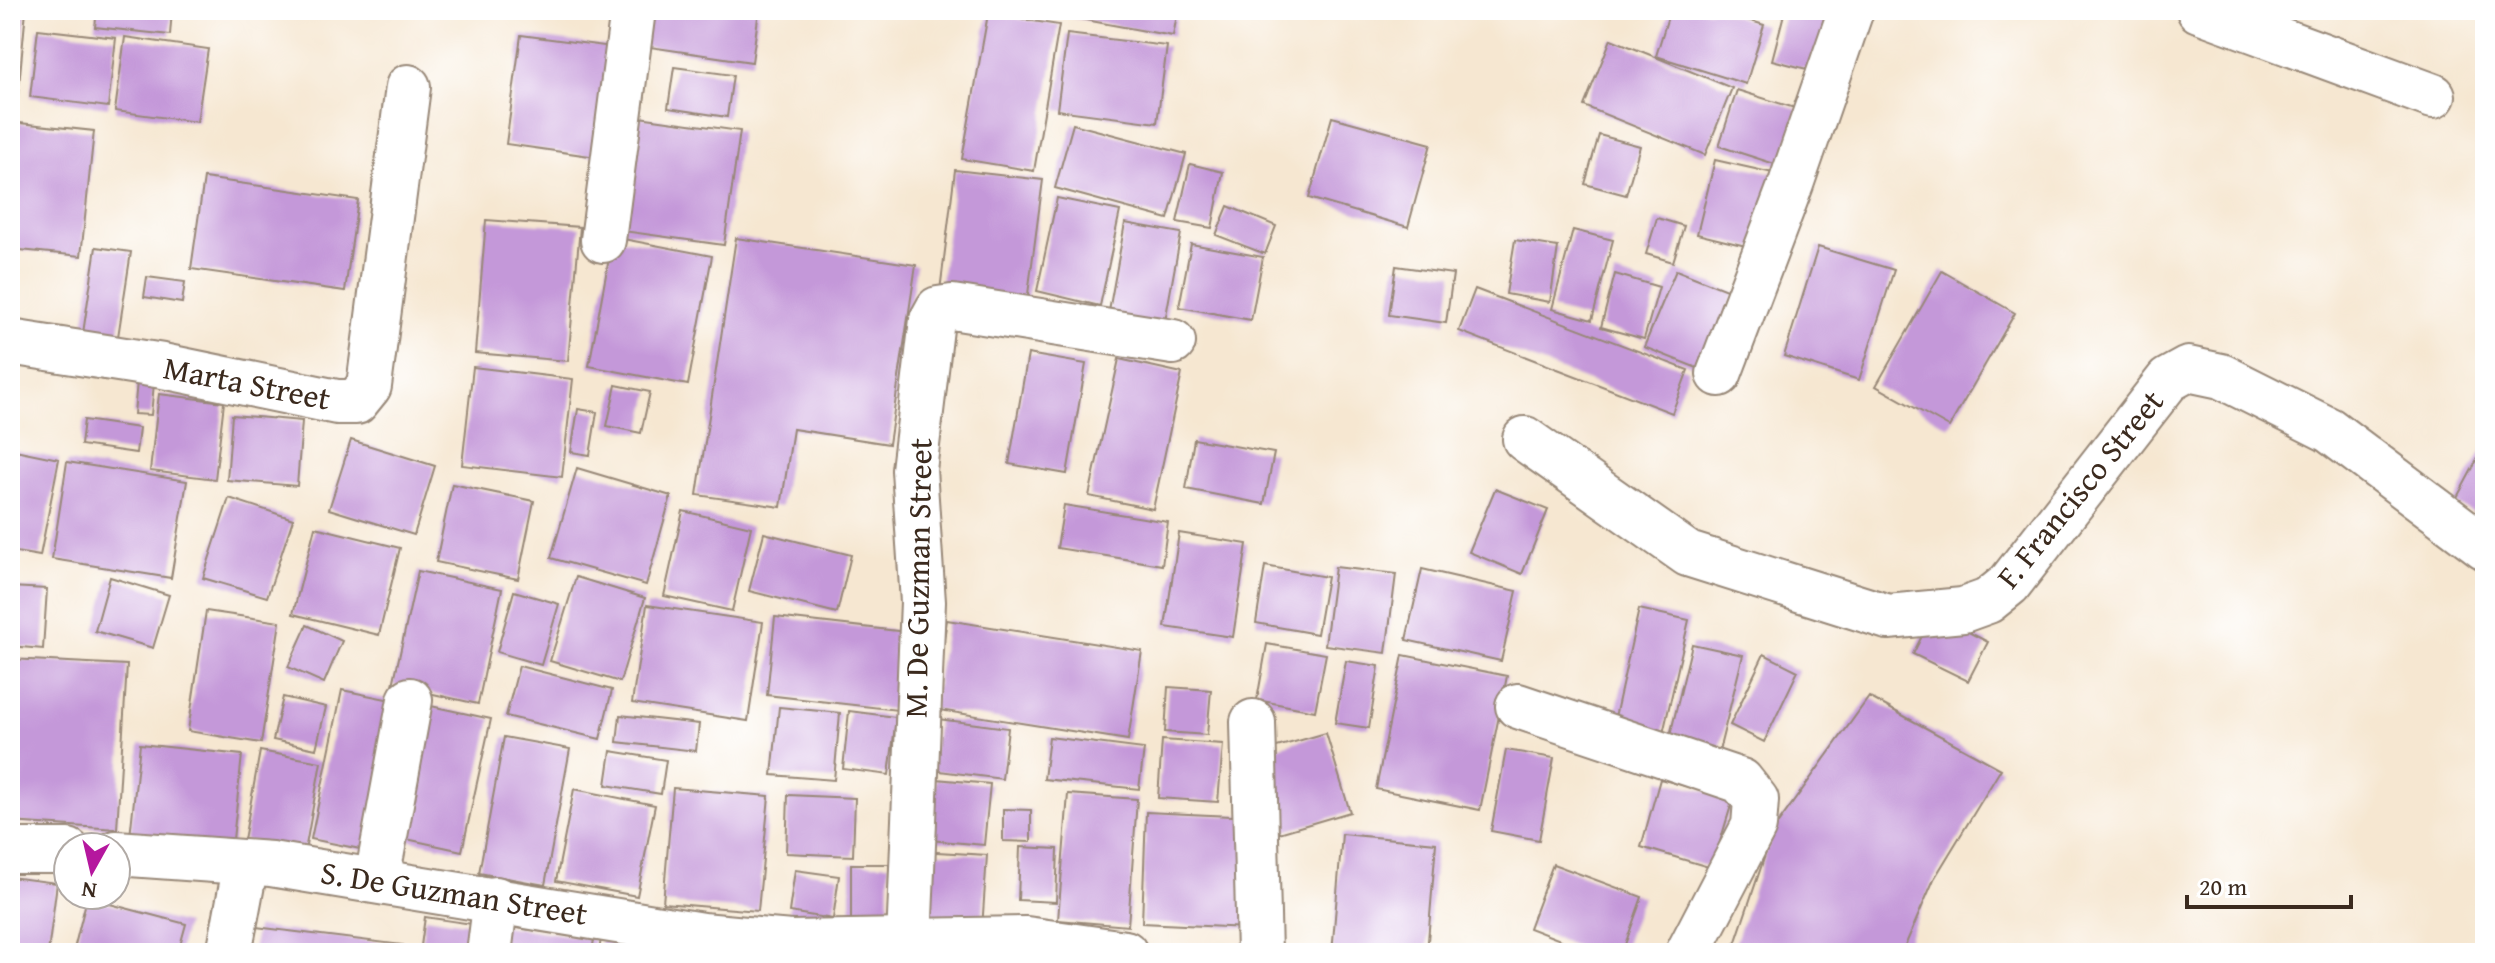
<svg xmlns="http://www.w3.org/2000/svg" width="2495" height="963" viewBox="0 0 2495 963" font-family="'Gentium Book Plus',serif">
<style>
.building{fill:#c498d9}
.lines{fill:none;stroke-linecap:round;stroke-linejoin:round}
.minor-casing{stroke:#988878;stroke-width:48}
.minor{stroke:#fff;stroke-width:44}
.labels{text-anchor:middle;stroke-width:7;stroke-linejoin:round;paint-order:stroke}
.street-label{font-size:32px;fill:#3b2a1e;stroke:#fff}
</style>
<rect width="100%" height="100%" fill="#fff"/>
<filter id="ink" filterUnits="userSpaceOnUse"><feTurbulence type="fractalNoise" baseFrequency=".0125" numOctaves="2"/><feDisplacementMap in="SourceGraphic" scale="16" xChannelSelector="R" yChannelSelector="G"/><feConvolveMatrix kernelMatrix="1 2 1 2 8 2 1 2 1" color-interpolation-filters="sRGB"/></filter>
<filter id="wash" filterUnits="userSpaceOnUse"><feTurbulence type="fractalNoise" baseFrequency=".006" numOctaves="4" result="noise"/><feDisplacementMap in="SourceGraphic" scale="32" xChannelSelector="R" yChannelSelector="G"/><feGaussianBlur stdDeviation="1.8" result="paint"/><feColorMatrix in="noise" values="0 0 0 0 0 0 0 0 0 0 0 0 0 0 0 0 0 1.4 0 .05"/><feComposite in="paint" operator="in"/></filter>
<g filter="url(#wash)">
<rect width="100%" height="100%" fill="#f6e7d1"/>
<g id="blocks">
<g class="building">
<path d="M10,10H26L17,107L10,106Z"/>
<path d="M97,10H172L170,35L95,27Z"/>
<path d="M648,10H759L752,62L643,46Z"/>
<path d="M1070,10H1178L1173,36L1069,17Z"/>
<path d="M1670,10H1716L1764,25L1746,84L1656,56Z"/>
<path d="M1785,10H1841L1826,74L1772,60Z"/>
<path d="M988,14L1059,25L1034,171L962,159Z"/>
<path d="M38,29L116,38L108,107L30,97Z"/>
<path d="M1067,34L1167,46L1157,123L1057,110Z"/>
<path d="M521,35L620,48L604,158L506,144Z"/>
<path d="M125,37L208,49L197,122L115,111Z"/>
<path d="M1611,39L1732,88L1705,155L1584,106Z"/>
<path d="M674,67L733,75L727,117L668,108Z"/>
<path d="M1737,90L1798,109L1781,166L1719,146Z"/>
<path d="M639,117L740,131L724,245L623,231Z"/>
<path d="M1332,117L1431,144L1408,227L1309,198Z"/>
<path d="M10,122L94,131L81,256L10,249Z"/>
<path d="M1073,124L1186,154L1168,219L1055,188Z"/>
<path d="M1599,135L1640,146L1626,195L1585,184Z"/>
<path d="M1715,160L1773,173L1754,248L1697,234Z"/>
<path d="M1190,164L1223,172L1212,228L1177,222Z"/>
<path d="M955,170L1043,180L1027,302L940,291Z"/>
<path d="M204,178L358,200L345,291L191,269Z"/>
<path d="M1057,198L1120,211L1100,306L1037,291Z"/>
<path d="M1228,206L1276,226L1265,254L1216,235Z"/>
<path d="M1657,218L1684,226L1673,262L1646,254Z"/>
<path d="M486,220L580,227L568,361L475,353Z"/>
<path d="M1125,223L1181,233L1164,327L1108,317Z"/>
<path d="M1573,230L1613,240L1592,320L1552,309Z"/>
<path d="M613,237L712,256L688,385L589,366Z"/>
<path d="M736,238L916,265L889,444L793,429L781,507L697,495Z"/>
<path d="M1515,240L1558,247L1550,302L1506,294Z"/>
<path d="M1191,244L1263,257L1251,320L1179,307Z"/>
<path d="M96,247L131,252L118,337L83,333Z"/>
<path d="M1818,247L1894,270L1859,380L1784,356Z"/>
<path d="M1396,266L1453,274L1446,323L1389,315Z"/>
<path d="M1676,270L1734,293L1702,370L1644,347Z"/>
<path d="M1942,271L2015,313L1949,427L1876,386Z"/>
<path d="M1615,274L1659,287L1644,339L1601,327Z"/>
<path d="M147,277L185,282L182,303L144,297Z"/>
<path d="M1475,289L1688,370L1672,413L1459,331Z"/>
<path d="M1028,354L1086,364L1067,474L1009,464Z"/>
<path d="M1119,359L1182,373L1153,509L1089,496Z"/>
<path d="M473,367L573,379L562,477L462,465Z"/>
<path d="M137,381L154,383L151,415L134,414Z"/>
<path d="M616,385L650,392L641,433L607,426Z"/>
<path d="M159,394L224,402L215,479L150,471Z"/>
<path d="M578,409L597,412L590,455L571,452Z"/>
<path d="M232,415L302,421L297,486L227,480Z"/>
<path d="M84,420L139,428L136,453L81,445Z"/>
<path d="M1194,439L1274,453L1264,504L1186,489Z"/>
<path d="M351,440L435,466L414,535L329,509Z"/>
<path d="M2485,445V519L2454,503Z"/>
<path d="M10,449L59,459L40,556L10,551Z"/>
<path d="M67,462L187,481L171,578L52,559Z"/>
<path d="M577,468L671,496L646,585L551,558Z"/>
<path d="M452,484L534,501L518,579L436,562Z"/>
<path d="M1495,489L1548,510L1522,574L1469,552Z"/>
<path d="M229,498L293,519L267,597L203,578Z"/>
<path d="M1064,505L1168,522L1162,565L1057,548Z"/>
<path d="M683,511L751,527L732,611L664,596Z"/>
<path d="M315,527L400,548L379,635L293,614Z"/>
<path d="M764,533L851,555L837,613L749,591Z"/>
<path d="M1179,533L1247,544L1233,637L1165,627Z"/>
<path d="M1265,566L1327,577L1317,634L1256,623Z"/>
<path d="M1335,567L1396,574L1386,653L1325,645Z"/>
<path d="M1422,569L1517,591L1501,661L1406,640Z"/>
<path d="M418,571L502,589L478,704L393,685Z"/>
<path d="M110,577L169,595L153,648L95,631Z"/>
<path d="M576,577L645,598L620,682L550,661Z"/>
<path d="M10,587L47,589L43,649L10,646Z"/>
<path d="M514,591L559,604L541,665L497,652Z"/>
<path d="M647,605L763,622L748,721L632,703Z"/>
<path d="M1639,609L1689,620L1662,738L1613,726Z"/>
<path d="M206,611L280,622L261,743L188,731Z"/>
<path d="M1933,614L1988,642L1968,681L1913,654Z"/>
<path d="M775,617L915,633L906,711L767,695Z"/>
<path d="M947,620L1142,651L1128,740L933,709Z"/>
<path d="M307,625L342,641L324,683L288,667Z"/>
<path d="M1267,644L1326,654L1315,711L1257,700Z"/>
<path d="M1692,644L1743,655L1719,751L1669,740Z"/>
<path d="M1764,654L1798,671L1764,742L1730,725Z"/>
<path d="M1403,655L1507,676L1480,810L1376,789Z"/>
<path d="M10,659L127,665L117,829L10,822Z"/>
<path d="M1346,661L1379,666L1369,728L1335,723Z"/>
<path d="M519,666L612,690L600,739L506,716Z"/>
<path d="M1168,687L1211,690L1207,735L1165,732Z"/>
<path d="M342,690L401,702L370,851L311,839Z"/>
<path d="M283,697L326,707L316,749L273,740Z"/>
<path d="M1869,697L2001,769L1934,879L1902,953H1732L1774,829Z"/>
<path d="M417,703L491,719L462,851L388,835Z"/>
<path d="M779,707L840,713L834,780L772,775Z"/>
<path d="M849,711L896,717L889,775L843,769Z"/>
<path d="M620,715L699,724L696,751L617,742Z"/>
<path d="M938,719L1008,728L1002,779L931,770Z"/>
<path d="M1326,733L1350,812L1279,833L1256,753Z"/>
<path d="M504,737L570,749L545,885L479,873Z"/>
<path d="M1049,737L1144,749L1139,789L1044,779Z"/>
<path d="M1162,740L1223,744L1218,802L1158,798Z"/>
<path d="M140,744L242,755L232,849L130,837Z"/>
<path d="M1506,750L1554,758L1539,840L1491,831Z"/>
<path d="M260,751L321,762L305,851L244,840Z"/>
<path d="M611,751L666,760L661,794L606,785Z"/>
<path d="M936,779L990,784L984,845L930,840Z"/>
<path d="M1660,779L1733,799L1712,868L1641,847Z"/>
<path d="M673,788L769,796L758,911L663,903Z"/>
<path d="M574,789L655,805L637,896L556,881Z"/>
<path d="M1068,794L1137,799L1128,926L1058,920Z"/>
<path d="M788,795L855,798L853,856L786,853Z"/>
<path d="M1003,809L1031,810V842L1003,841Z"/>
<path d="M1146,812L1252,817L1247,928L1142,923Z"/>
<path d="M1342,834L1436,843L1427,953H1332Z"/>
<path d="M1020,847L1058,849L1056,902L1018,900Z"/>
<path d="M920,851L987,855L982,929L915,924Z"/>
<path d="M851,864H889L888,925H851Z"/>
<path d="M1553,864L1642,897L1622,953H1594L1529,928Z"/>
<path d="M795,870L839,876L833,919L789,912Z"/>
<path d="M10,877L57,883L48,953H10Z"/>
<path d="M87,898L186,924L178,953H73Z"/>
<path d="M425,917L479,925L475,953H420Z"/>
<path d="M497,925L594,939L592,953H493Z"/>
<path d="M256,927L403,945L402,953H253Z"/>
<path d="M601,937L701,953H599Z"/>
</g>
</g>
</g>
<g filter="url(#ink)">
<use href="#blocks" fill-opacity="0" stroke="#988878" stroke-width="2"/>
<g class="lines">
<g class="minor-casing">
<g id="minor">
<path d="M2199,10L2433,96"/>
<path d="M603,240L633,10"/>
<path d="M10,342L163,366L337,402H356L369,386L408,87"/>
<path d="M1719,374L1791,184L1851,10"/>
<path d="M1525,439L1688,554L1888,617L1963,610L1988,601L2009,584L2168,380L2188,369L2221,376L2329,430L2485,547"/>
<path d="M1518,706L1741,781L1756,800L1754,826L1688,953"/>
<path d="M1253,722L1259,953"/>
<path d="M10,851H68"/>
<path d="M116,853L271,864L702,935L791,943L1026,939L1125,953"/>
<path d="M377,879L410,700"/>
<path d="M909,942L923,602L914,470L932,320L938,309L952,307L1173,342"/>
<path d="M229,953L246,863"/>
<path d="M489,953L496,899"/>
</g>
</g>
<use href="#minor" class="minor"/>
</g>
</g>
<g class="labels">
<g class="street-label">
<text transform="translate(247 383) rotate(11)" y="11">Marta Street</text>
<text transform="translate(2080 489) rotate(-51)" y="11">F. Francisco Street</text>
<text transform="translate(918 578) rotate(-89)" y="11">M. De Guzman Street</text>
<text transform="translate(454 893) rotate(9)" y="11">S. De Guzman Street</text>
</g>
</g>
<rect width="2495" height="963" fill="none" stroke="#fff" stroke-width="40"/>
<g transform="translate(92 871) rotate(188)"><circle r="38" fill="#ffffff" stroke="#b1aaa5" stroke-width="2"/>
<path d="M0-6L14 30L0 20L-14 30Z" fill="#b5179e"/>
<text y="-12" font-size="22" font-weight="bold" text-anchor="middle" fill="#3b2a1e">N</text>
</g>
<path d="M2187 895v12h164v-12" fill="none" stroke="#3b2a1e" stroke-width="4"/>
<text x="2199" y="895" font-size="24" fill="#3b2a1e" stroke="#ffffff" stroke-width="6" paint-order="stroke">20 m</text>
</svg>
